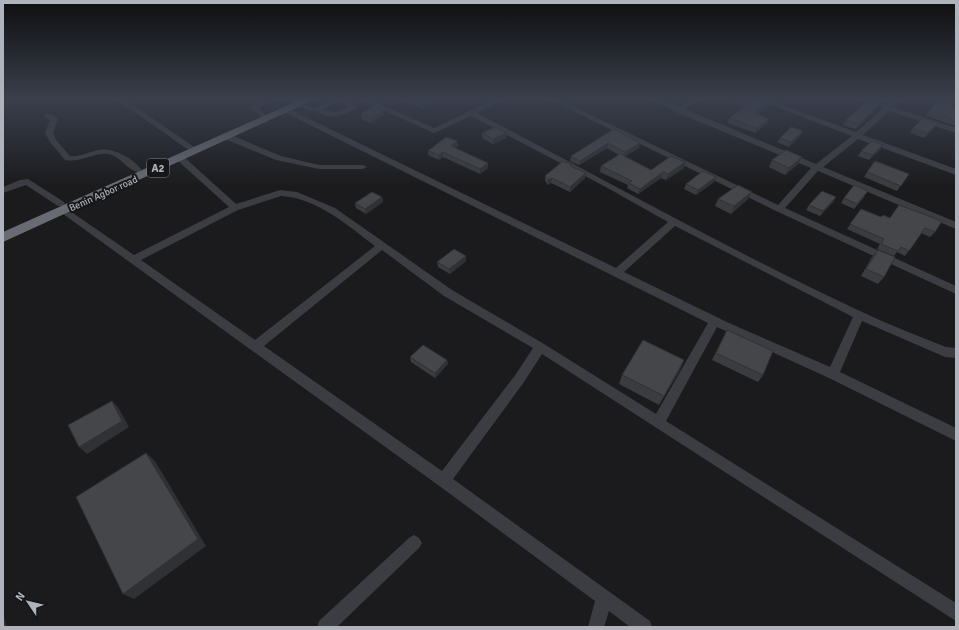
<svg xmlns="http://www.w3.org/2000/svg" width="959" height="630" viewBox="0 0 959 630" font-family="Signika,sans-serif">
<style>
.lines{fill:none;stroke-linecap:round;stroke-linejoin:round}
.minor{fill:#3c3d42;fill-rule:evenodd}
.highway{fill:#686b73;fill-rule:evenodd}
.wall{fill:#3b3c40}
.shaded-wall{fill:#303134}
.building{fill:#45464a;stroke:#303134}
.labels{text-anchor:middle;stroke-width:4;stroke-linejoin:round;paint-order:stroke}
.far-street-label{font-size:10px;fill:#aeb3bc;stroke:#161618}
.shield{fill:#161618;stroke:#80848b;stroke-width:1}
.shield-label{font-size:11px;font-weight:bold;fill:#aeb3bc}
</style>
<rect width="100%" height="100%" fill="#1b1b1d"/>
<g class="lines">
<g class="minor">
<path d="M115,98H123L194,147L193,149H187Z"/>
<path d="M268,98H277L259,108L266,115L262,117L251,109L253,105Z"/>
<path d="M280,98H296L298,100L294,102Z"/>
<path d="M333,98H343L356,104L357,108L345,114L331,117L294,105L298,103L315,108ZM338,101L349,107L335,112L322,110Z"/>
<path d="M356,98H366L434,128L497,98H506L477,113C605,180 731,251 862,312C890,325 918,336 946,347L956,348V358L945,357L862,321L840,372L956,428V441L829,378L717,327L666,421L956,603V621L542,354L524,382L453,479L650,621L652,627H630L609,611L604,627H588L595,601L438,485L59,211L61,209H67L134,255L229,207L177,160V156H183L236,204L280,190L297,192L335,208L452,290L544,344L656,414L708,323L282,111L286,109H289L616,268L668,222L604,186L471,116L434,133ZM281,196C317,198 347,225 375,246L255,340L141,260L238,210ZM675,226L853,317L830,367L729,323L624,272ZM382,250L444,296L533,348L516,374L442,471L264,346Z"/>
<path d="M547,98H556L778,205L811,168L676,112L649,98H659L679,107L694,98H702L685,109L816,164L852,136L753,98H763L856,132L883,108L857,98H868L887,105L895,98H902L893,107L956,128V133L889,111L863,135L956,169V175L858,139L823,167L956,222V229L818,171L785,208L956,286V294L776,211Z"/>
<path d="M45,114H51L58,119L53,133L56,140L70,156C80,157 89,152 98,150C114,147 132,158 142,170L138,172C127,170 120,156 109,154C94,152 81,163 65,160L50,142L45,133L50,120L45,118Z"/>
<path d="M225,135H231L281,156L319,165H363L367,167L363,169H319L276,160L225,139Z"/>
<path d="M28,179L64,202L65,204L64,206H58L26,185L3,193V187L20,180Z"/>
<path d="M414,535L419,538L422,543L419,548L337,627H317L319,621L409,538Z"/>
</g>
<path class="highway" d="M304,98H318L3,242V232Z"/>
</g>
<g class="wall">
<path d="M398,98H427L431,105L422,109Z"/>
<path d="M873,98H892L888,102H884Z"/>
<path d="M937,98H953L948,104L956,107V126L926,116L929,111L937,102H935Z"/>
<path d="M736,99L768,107L757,114L767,124L755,133L727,123L729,118L744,107L734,104Z"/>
<path d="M881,103L878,108L856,129L843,125L846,120Z"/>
<path d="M384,111V115L371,123L361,119V114Z"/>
<path d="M913,128H934L924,138L910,133Z"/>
<path d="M614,129L639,148L625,156L651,170L685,162L684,168L666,180L661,178L638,194L627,188L628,185L600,172L601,166L619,155L607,148L579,165L570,161L571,156Z"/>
<path d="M482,133L506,138L493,144L482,138Z"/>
<path d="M800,136L789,147L777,142L780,138Z"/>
<path d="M457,141L458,146L455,148L488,168L480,174L443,157L439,160L428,155V151Z"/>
<path d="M880,150L869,160L858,156L861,151Z"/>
<path d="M802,157L798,164L785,175L769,167L772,160Z"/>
<path d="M875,161L909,174L897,191L864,177Z"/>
<path d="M572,167L585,178L570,192L551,183L548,185L545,181V176Z"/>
<path d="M714,182L696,195L684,189L686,184Z"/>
<path d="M865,196L854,209L841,203L844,198Z"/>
<path d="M382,197L383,202L366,214L356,208L355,203Z"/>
<path d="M836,197L833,202L820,216L806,210L809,205Z"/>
<path d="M718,199H748L731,214L715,206Z"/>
<path d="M899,205L935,232L930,237L921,233L905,256L897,252L894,256L877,249L880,244L847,229L861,209L881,217L890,218Z"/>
<path d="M878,250L884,277L878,284L861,276L872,257Z"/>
<path d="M466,256V261L450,274L438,267L437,262Z"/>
<path d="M727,330L763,375L758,382L712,360Z"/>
<path d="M410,357L447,360L448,364L435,378L411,362Z"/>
<path d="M680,370L659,405L619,384L622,375Z"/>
</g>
<g class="shaded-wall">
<path d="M887,98H892L888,102H884Z"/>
<path d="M431,100V105L422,109L421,105Z"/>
<path d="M770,102L768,107L752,118L754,113Z"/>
<path d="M881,103L878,108L856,129L859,124Z"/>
<path d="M384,111V115L371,123L370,118Z"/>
<path d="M769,119L767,124L755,133L757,128Z"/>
<path d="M938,123L934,128L924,138L928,133Z"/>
<path d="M803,131L800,136L789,147L791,142Z"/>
<path d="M506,133V138L493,144V139Z"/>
<path d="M457,141L458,146L451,151V146Z"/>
<path d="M608,143L607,148L579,165L580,161Z"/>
<path d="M640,143L639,148L624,157L625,152Z"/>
<path d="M883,145L880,150L869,160L872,155Z"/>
<path d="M443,152V157L439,160V155Z"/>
<path d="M802,157L798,164L785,175L789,168Z"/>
<path d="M685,162L684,168L666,180L668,174Z"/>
<path d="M488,163V168L480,174V169Z"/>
<path d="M663,172L661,178L638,194L640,189Z"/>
<path d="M586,173L585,178L570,192V187Z"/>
<path d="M716,177L714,182L696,195L698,190Z"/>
<path d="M552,178L551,183L548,185V180Z"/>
<path d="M752,192L748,199L731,214L734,206Z"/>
<path d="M382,197L383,202L366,214L365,209Z"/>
<path d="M836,197L833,202L820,216L823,211Z"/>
<path d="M466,256V261L450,274L449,269Z"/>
<path d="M447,360L448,364L435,378V373Z"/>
<path d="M684,360L680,370L659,405Z"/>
<path d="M112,401L118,407L129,427L87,454L79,447Z"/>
<path d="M146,453L155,461L206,546L134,599L123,594Z"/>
<path d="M3,615L7,627H3Z"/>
</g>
<g class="building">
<path d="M408,98H427L431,100L421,105Z"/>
<path d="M737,98H760L770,102L754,113L769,119L757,128L729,118L749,104L736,99Z"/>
<path d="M941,98H953L948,104L956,107V120L929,111Z"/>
<path d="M869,100L881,103L859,124L846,120Z"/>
<path d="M374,106L384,111L370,118L361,114Z"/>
<path d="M923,118L938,123L928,133L913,128Z"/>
<path d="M495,127L506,133L493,139L482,133Z"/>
<path d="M791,127L803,131L791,142L780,138Z"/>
<path d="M614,129L640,143L625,152L608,143L580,161L571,156Z"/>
<path d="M446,137L457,141L451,146L488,163L480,169L443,152L439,155L428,151Z"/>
<path d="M872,141L883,145L872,155L861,151Z"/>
<path d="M786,150L802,157L789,168L772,160Z"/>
<path d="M620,154L651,170L671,156L685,162L668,174L663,172L640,189L629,183L632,181L601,166Z"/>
<path d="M563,161L572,165L570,166L586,173L570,187L552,178L548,180L545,176Z"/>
<path d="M875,161L909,174L901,186L867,172Z"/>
<path d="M703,171L716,177L698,190L686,184Z"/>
<path d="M738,185L752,192L734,206L718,199Z"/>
<path d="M854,185L868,191L857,204L844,198Z"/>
<path d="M822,191L836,197L823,211L809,205Z"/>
<path d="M372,192L382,197L365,209L355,203Z"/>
<path d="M899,205L942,221L935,232L925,228L909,251L901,247L898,251L881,244L884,239L850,224L861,209L881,217L883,215L890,218Z"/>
<path d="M454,249L466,256L449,269L437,262Z"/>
<path d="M878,250L895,257L884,277L866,269Z"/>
<path d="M727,330L773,351L763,375L716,353Z"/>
<path d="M643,340L684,360L664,396L622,375Z"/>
<path d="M423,345L447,360L435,373L410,357Z"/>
<path d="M112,401L122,421L79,447L68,425Z"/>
<path d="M146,453L198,539L123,594L76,497Z"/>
</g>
<linearGradient id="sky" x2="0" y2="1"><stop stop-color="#0f0f10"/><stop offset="0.53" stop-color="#393f4c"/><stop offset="1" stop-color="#393f4c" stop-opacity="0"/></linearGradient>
<rect width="959" height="186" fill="url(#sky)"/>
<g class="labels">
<g class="far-street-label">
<text transform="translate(103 193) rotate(-24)" y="4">Benin Agbor road</text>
</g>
<rect class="shield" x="147" y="159" width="22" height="18" rx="3"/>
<g class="shield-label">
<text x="158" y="172">A2</text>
</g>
</g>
<rect width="959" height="630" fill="none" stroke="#aeb3bc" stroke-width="8"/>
<g transform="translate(28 602) rotate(305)" stroke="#161618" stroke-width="3" paint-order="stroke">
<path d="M0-3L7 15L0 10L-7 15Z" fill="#aeb3bc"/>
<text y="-6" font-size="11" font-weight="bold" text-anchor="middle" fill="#aeb3bc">N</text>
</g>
</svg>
